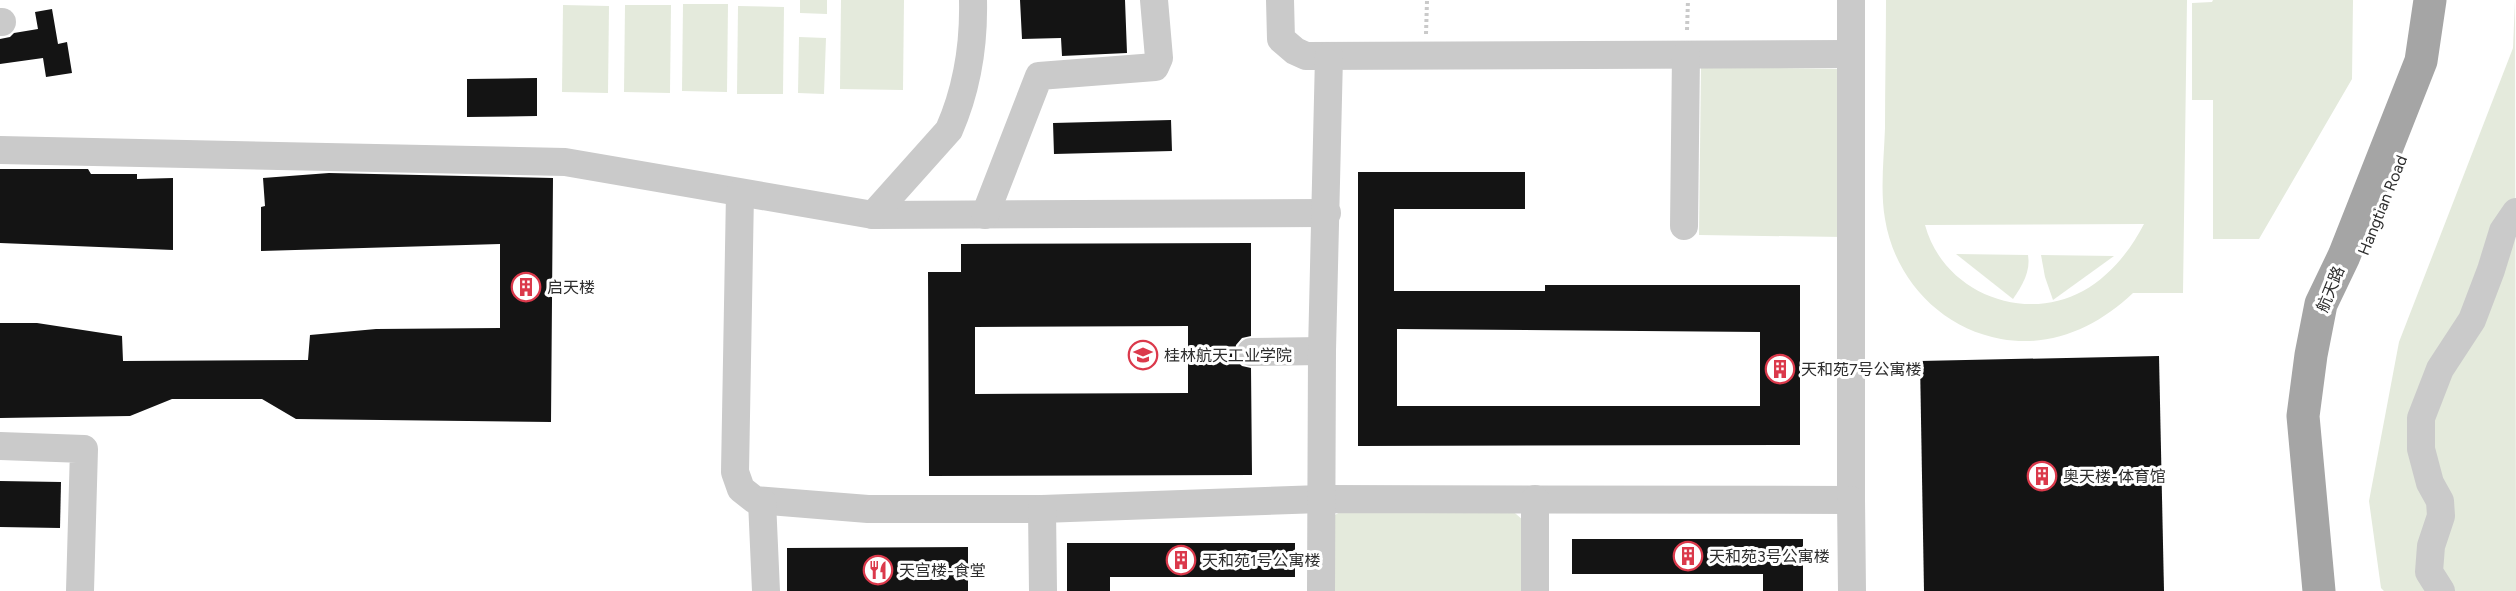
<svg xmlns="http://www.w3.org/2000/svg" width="2516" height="591" viewBox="0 0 2516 591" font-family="Figtree,'Noto Sans SC',sans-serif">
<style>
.green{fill:#e4eadc;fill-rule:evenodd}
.building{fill:#141414;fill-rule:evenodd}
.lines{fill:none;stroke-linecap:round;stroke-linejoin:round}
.path{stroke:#cacaca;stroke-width:4;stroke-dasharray:3 3;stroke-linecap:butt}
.minor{stroke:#cacaca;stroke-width:28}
.major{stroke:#a5a5a5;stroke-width:33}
.labels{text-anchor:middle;stroke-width:6;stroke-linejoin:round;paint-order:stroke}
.street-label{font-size:16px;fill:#2d2d2d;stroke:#fff}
.poi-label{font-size:16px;fill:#2d2d2d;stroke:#fff;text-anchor:start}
</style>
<rect width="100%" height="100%" fill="#fff"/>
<g class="green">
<path d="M800,0H827V14L800,13Z"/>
<path d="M841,0H904L903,90L840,89Z"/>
<path d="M1886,0H2187L2183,293H2133C2097,327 2052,348 2001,339C1941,328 1895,280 1885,219C1880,190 1884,158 1885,128C1885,85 1886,43 1886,0ZM2144,224C2130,251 2110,276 2083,291C2023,324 1943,292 1925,225Z"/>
<path d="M2213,0H2353L2352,79L2259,239H2213V100H2192V3L2212,2Z"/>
<path d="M2515,0L2516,591H2384L2381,588L2369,501L2399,342L2513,48Z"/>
<path d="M683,4H728L727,92L682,91Z"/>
<path d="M563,5L609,6L608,93L562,92Z"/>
<path d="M625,5H671L670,93L624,92Z"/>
<path d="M738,6L784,7L783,94H737Z"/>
<path d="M799,37L826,38L824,94L798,93Z"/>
<path d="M1701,67L1845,69L1843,237L1699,235Z"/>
<path d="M1956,254L2028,255C2031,271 2022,286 2013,299Z"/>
<path d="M2041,255L2114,256L2053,300L2045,277Z"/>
<path d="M1508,507L1524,521L1523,591H1333V516L1346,509Z"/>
</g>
<g class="building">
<path d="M1020,0H1125L1127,53L1062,56L1061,38L1022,39Z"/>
<path d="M52,9L58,44L67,42L72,73L46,77L43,58L0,64V39L10,37L14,33L38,29L35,12Z"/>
<path d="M537,78V116L467,117V79Z"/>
<path d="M1171,120L1172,151L1054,154L1053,123Z"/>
<path d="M0,169H88L91,174H137V179L173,178V250L0,243Z"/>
<path d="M1358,172H1525V209H1394V291H1545V285H1800V445L1358,446ZM1397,329L1760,332V406H1397Z"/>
<path d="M329,173L553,178L551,422L296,419L262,399H172L130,416L0,418V323H37L122,336L123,361L308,360L310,335L376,329L500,328V244L261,251V207L265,206L263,178Z"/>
<path d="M1251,243V336L1242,338L1236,345L1235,352L1237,361L1242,366L1251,368L1252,475L929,476L928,272H961V244ZM1188,326V393L975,394V327Z"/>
<path d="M2159,356L2164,591H1924L1920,361Z"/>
<path d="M0,481L61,482L60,528L0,527Z"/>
<path d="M1572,539H1803V591H1763V574H1572Z"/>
<path d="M1067,543H1295V577H1110V591H1067Z"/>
<path d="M968,547V591H787V548Z"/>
</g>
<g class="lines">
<g class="path">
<path d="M1687,30L1688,0"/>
<path d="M1426,34L1427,1"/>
</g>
<g class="minor">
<path d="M1280,0L1281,39L1295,51L1306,56L1851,54"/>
<path d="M0,22H2"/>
<path d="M0,150L565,162L873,215L1327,213"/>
<path d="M740,193L735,472L741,489L755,500L868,509H1042L1321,499L1851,500V0"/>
<path d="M873,215L949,130C967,89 974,44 973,0"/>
<path d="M985,215L1039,76L1155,67L1159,58L1154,0"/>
<path d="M1684,226L1686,55"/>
<path d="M1251,352L1322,351"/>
<path d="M0,446L84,449L80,591"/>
<path d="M1535,499V591"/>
<path d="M1851,500L1852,591"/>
<path d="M762,501L766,591"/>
<path d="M1042,509L1043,591"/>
<path d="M1321,591L1322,351L1329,56"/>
<path d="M2441,591L2429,572L2431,546L2441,516L2440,501L2430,483L2421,449V418L2440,369L2472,320L2491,270L2503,231L2516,212"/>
</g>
<path class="major" d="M2319,591L2303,416L2311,355L2321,304L2344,256L2421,61L2430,0"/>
</g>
<defs>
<g id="building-ring" transform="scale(1.5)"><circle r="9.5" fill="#fff" stroke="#db394b" stroke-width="1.5"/><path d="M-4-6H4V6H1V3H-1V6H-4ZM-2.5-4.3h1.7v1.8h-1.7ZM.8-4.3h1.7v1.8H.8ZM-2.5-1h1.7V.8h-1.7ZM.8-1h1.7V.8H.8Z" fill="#db394b"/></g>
<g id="university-ring" transform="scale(1.5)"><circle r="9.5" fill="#fff" stroke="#db394b" stroke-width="1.5"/><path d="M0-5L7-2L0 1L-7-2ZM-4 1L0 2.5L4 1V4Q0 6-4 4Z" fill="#db394b"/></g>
<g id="restaurant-ring" transform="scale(1.5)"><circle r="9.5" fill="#fff" stroke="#db394b" stroke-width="1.5"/><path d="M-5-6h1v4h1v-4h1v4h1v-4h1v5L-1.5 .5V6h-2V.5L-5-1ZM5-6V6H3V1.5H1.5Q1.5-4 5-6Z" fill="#db394b"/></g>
</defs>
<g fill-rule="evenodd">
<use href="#building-ring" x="526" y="287"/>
<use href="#university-ring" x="1143" y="355"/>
<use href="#building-ring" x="1780" y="369"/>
<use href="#building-ring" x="2042" y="476"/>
<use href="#building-ring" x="1688" y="556"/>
<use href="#building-ring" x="1181" y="560"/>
<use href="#restaurant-ring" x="878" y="570"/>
</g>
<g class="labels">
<g class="street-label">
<text transform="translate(2382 205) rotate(-68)" y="6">Hangtian Road</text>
<text transform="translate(2330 289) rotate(-68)" y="6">航天路</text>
</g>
<g class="poi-label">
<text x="547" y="293">启天楼</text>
<text x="1164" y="361">桂林航天工业学院</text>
<text x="1801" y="375">天和苑7号公寓楼</text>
<text x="2063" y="482">奥天楼-体育馆</text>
<text x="1709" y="562">天和苑3号公寓楼</text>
<text x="1202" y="566">天和苑1号公寓楼</text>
<text x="899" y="576">天宫楼-食堂</text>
</g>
</g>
</svg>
